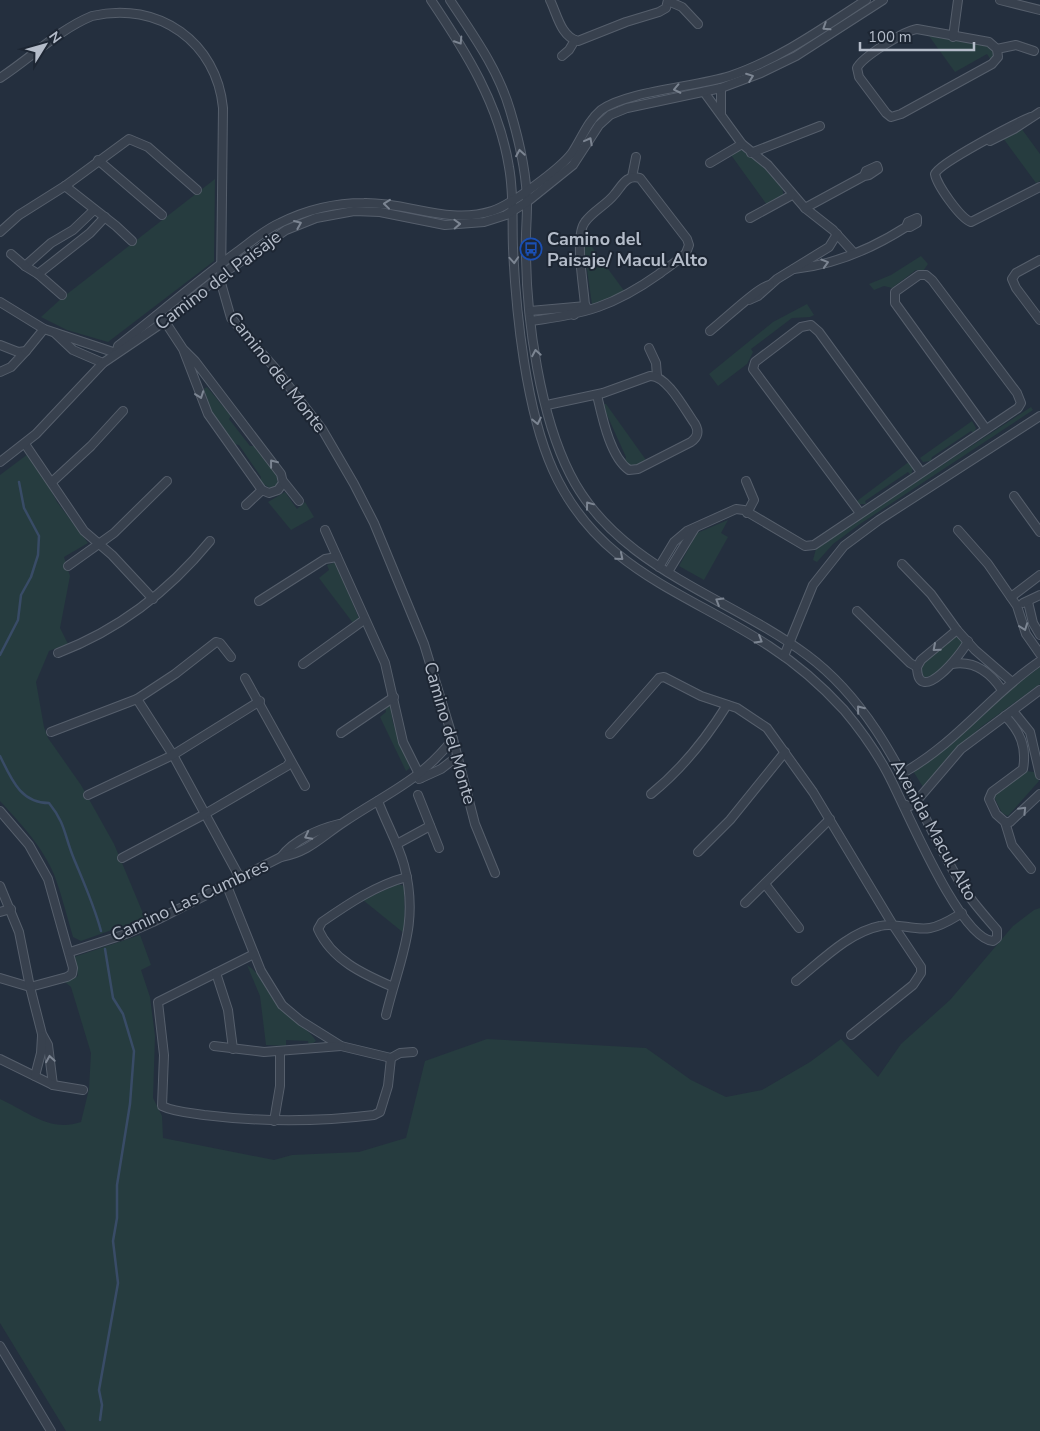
<svg xmlns="http://www.w3.org/2000/svg" width="1040" height="1431" viewBox="0 0 1040 1431" font-family="'Nunito Sans',sans-serif">
<style>
.green{fill:#263c3f}
.lines{fill:none;stroke-linecap:round;stroke-linejoin:round}
.stream{stroke:#394c67;stroke-width:2.5}
.minor-casing{stroke:#565f6c;stroke-width:10}
.minor{stroke:#38414e;stroke-width:8}
.oneway{stroke:#7c8592}
.labels{text-anchor:middle;stroke-width:4;stroke-linejoin:round;paint-order:stroke}
.poi-label{font-size:18px;font-weight:bold;fill:#b4bcc9;stroke:#1d2633;text-anchor:start}
.street-label{font-size:18px;fill:#b4bcc9;stroke:#1d2633}
</style>
<rect width="100%" height="100%" fill="#242f3e"/>
<g class="green">
<path d="M929,36L987,46L993,50L994,56L991,60L987,54L955,72Z"/>
<path d="M1021,128L1040,154V181L1036,183L1003,138Z"/>
<path d="M739,150C751,151 787,184 783,196L767,205L731,155Z"/>
<path d="M215,179L214,261L108,342L67,330L41,317L62,298Z"/>
<path d="M586,239L625,292L592,305L583,241Z"/>
<path d="M921,256L928,264L923,271L916,270L892,288L884,286L874,290L869,284L891,275Z"/>
<path d="M807,304L814,315L810,317L792,318L751,349L753,352L747,364L718,386L709,374L773,322Z"/>
<path d="M207,387L231,416L229,419L250,446H256L277,476L278,487L273,490L260,482L261,477L239,445L234,444L214,417L202,390Z"/>
<path d="M602,404H606L646,460L631,467L625,461L626,457Z"/>
<path d="M1031,407L1033,410L860,524L833,544L817,562L813,560L816,549L844,529Z"/>
<path d="M972,421L976,428L974,433L971,431L932,457L931,461L923,462L920,458Z"/>
<path d="M28,454L41,471L57,502L88,543L64,557L70,576L60,628L68,644L49,651L36,682L44,727L48,738L81,785L114,844L145,918L81,941L73,937C67,917 62,896 55,877C44,848 21,824 0,801V475Z"/>
<path d="M910,461L913,468L911,475L908,472L865,501L866,504H859L857,501Z"/>
<path d="M285,492L297,509L305,502L314,517L291,530L268,502Z"/>
<path d="M728,520L721,533L728,537L704,580L679,566L697,533Z"/>
<path d="M336,562L359,619L353,623L319,578L329,570L327,565Z"/>
<path d="M953,637H960L963,641C961,652 936,679 924,677L920,668L922,664Z"/>
<path d="M1040,667V684L981,727L952,753L923,787L913,771C959,740 995,699 1040,667Z"/>
<path d="M390,704L393,723L410,768L406,771L380,717L386,712L385,707Z"/>
<path d="M1026,771L1034,772L1039,781L1008,816L1002,813L995,799V793Z"/>
<path d="M398,884L404,886L405,934L363,900Z"/>
<path d="M1040,908V1431H66L0,1323V1099C27,1111 50,1133 81,1122L89,1089L91,1053L71,987L65,982L78,976L74,957L140,935L151,965L141,970L150,997L155,1036L153,1098L162,1116L163,1138L274,1160L292,1155L359,1152L406,1138L425,1061L487,1039L646,1048L691,1080L726,1097L762,1090L810,1062L841,1039L878,1077L901,1044L950,1000L1013,926L1034,910Z"/>
<path d="M247,965C263,975 270,997 284,1012C294,1022 309,1029 316,1041L309,1046L308,1041L286,1040V1046L266,1045L260,996Z"/>
</g>
<g class="lines">
<g class="stream">
<path d="M0,655L18,620L21,595L31,577L38,555L39,536L24,508L19,482"/>
<path d="M0,756C11,778 20,803 49,803C66,824 64,835 74,859C84,883 94,905 101,931"/>
<path d="M100,1420L102,1405L99,1390L118,1283L113,1241L117,1218V1185L130,1104L134,1051L123,1014L113,998L105,949"/>
</g>
<g class="minor-casing">
<g id="minor">
<path d="M431,0C466,52 499,104 509,167C514,194 512,221 513,248C516,314 526,410 553,470C598,570 685,591 769,646C797,664 822,686 844,710C860,729 875,750 887,772C904,803 959,939 993,941L997,938V930C985,916 972,902 962,886C915,807 884,712 807,655C728,596 617,568 570,474C540,415 527,322 526,257C525,239 527,222 527,205C527,174 519,140 510,110C498,69 473,35 450,0"/>
<path d="M550,0C557,14 561,37 578,41L626,22L659,12L666,8L668,0"/>
<path d="M1000,0L1040,10"/>
<path d="M668,1L682,7L698,24"/>
<path d="M917,29L989,42L997,49L998,57L992,64L901,114L891,117L886,113L859,77L857,68C862,57 904,31 917,29Z"/>
<path d="M953,37L958,0"/>
<path d="M997,49L1016,45L1034,51"/>
<path d="M562,56L569,50L575,40"/>
<path d="M0,78C31,58 58,30 92,16C159,0 217,43 223,108L221,283L231,318L274,367L322,429L354,484L374,523L424,644L453,739L475,824L495,873"/>
<path d="M704,92L742,144L768,165L805,208L833,230L854,253"/>
<path d="M721,113V88"/>
<path d="M1031,117C1016,123 939,163 935,174C937,185 960,218 971,222L1040,187"/>
<path d="M990,141L1014,129L1040,112"/>
<path d="M751,153L820,126"/>
<path d="M98,160L162,215"/>
<path d="M710,163L742,144"/>
<path d="M632,177L636,157"/>
<path d="M65,186L116,226L132,241"/>
<path d="M805,208L864,176L869,175L878,169L877,166L866,171L864,176"/>
<path d="M94,210L73,230L51,243L25,266L38,274L90,233L105,217"/>
<path d="M750,218L792,195"/>
<path d="M0,232L19,215L65,186L129,139L148,147L197,190"/>
<path d="M11,254L25,266"/>
<path d="M1040,260L1016,273L1012,279L1016,288L1040,320"/>
<path d="M794,269C833,265 873,248 906,227H910L917,223V218L908,222L906,227"/>
<path d="M38,274L62,295"/>
<path d="M749,300L758,296L777,279L829,247L837,234"/>
<path d="M0,302L44,329L116,353"/>
<path d="M530,311L586,306"/>
<path d="M162,317L183,349L208,414L262,490L269,493L278,490L283,483L281,474L195,361L183,349"/>
<path d="M531,321C585,314 614,306 659,274C668,267 678,261 686,253L689,245L687,239L640,178C626,174 622,186 614,195C606,205 593,211 585,222C574,236 584,287 585,306L574,315"/>
<path d="M710,331C722,322 759,286 770,285"/>
<path d="M55,333L73,350L103,363"/>
<path d="M0,345L18,352L26,351L11,367L0,372"/>
<path d="M649,348L656,363L657,376"/>
<path d="M26,351L44,329"/>
<path d="M116,353L118,346C158,315 196,282 237,252C251,242 264,230 280,223C306,210 335,203 364,203C408,202 448,225 492,211C511,205 560,169 572,153C582,138 587,122 601,110C627,91 696,87 730,76C780,59 823,28 866,0"/>
<path d="M547,405L603,393L650,376C667,375 685,410 695,424C699,431 698,437 691,442L638,469L629,470C610,457 602,416 597,395"/>
<path d="M25,444L84,531L112,555L153,599"/>
<path d="M0,462L36,434L103,363L165,321L221,275L286,230L316,218L354,211L380,212L445,225L484,222L506,215L527,202L573,165L599,125L610,115L627,108L721,88L761,73L796,56L883,0"/>
<path d="M283,481L299,501"/>
<path d="M746,481L754,500L747,513"/>
<path d="M52,482L91,446L123,411"/>
<path d="M1014,496L1040,532"/>
<path d="M246,505L262,490"/>
<path d="M860,513L753,369L755,362L801,327L811,325L819,332L921,472"/>
<path d="M325,530L385,663L403,742L421,778"/>
<path d="M958,530L988,564L1017,606L1026,634L1040,654"/>
<path d="M902,564L931,594L957,630L975,650L1012,682"/>
<path d="M68,566L114,533L167,481"/>
<path d="M659,567L674,542L687,531L736,509L744,510L805,546L814,545L1018,408L1021,403L1017,393L932,280L926,275H919L895,292V303L986,429"/>
<path d="M668,572L695,528"/>
<path d="M1011,597L1040,575"/>
<path d="M259,601L325,559L337,557"/>
<path d="M1028,602L1033,623L1040,635"/>
<path d="M1023,603L1040,595"/>
<path d="M857,611L910,663L917,667"/>
<path d="M58,653C118,630 169,591 210,541"/>
<path d="M784,656L813,585L844,546L879,520L1040,416"/>
<path d="M303,664L364,620"/>
<path d="M952,664C974,660 990,672 1002,690"/>
<path d="M917,667C918,708 962,654 968,641"/>
<path d="M917,667L921,660L957,630"/>
<path d="M245,678L305,786"/>
<path d="M137,699L173,755L240,878"/>
<path d="M1013,711L1030,732L1040,775"/>
<path d="M1005,716C1020,731 1027,747 1023,769L992,792L989,799L996,814L1005,822L1012,845L1031,869"/>
<path d="M51,732L137,699L175,674L216,642L220,643L231,657"/>
<path d="M341,733L394,697"/>
<path d="M610,734L659,678L664,677L701,696L737,708L767,728L813,792L893,925L921,967V973L913,985L851,1035"/>
<path d="M903,773C958,742 989,696 1040,661"/>
<path d="M419,779L441,769L458,756"/>
<path d="M651,794C682,769 706,739 727,705"/>
<path d="M88,795L173,755L260,701"/>
<path d="M418,795L439,848"/>
<path d="M378,801C386,823 398,843 404,865C420,924 399,960 386,1015"/>
<path d="M903,804L910,806L914,804L961,749L1040,690"/>
<path d="M0,811L29,845L48,879L73,968L72,974L67,977L30,987L0,978"/>
<path d="M1005,822H1010L1040,794"/>
<path d="M397,844L430,826"/>
<path d="M698,852L730,820L785,752"/>
<path d="M281,857C294,840 318,829 339,824"/>
<path d="M122,858L205,814L287,766L290,762"/>
<path d="M765,884L799,928"/>
<path d="M0,886L19,932L30,987L42,1034L48,1045L53,1085"/>
<path d="M227,886L261,971L282,1005L301,1021L341,1046L391,1058L400,1053L413,1052"/>
<path d="M745,903L830,819"/>
<path d="M0,912L11,909"/>
<path d="M70,952L126,934L153,922L281,857C309,852 321,837 344,822C387,793 419,782 453,739"/>
<path d="M254,954L158,1002L164,1055L162,1106C174,1112 191,1113 204,1115C261,1122 317,1122 374,1115L380,1112L388,1086L391,1058"/>
<path d="M216,973L228,1010L233,1049"/>
<path d="M796,981C820,962 849,932 880,926C896,922 914,931 930,928C942,926 952,919 962,913"/>
<path d="M393,987C363,974 332,960 318,929L322,922C348,904 376,885 407,877"/>
<path d="M214,1046L264,1052L341,1046"/>
<path d="M0,1059L53,1085L83,1090"/>
<path d="M35,1076L41,1053L42,1036"/>
<path d="M274,1121L280,1086V1052"/>
<path d="M0,1346L51,1431"/>
</g>
</g>
<use href="#minor" class="minor"/>
</g>
<defs><path id="oneway-chevron" d="M-2-3.5L2.5 0L-2 3.5" fill="none" stroke-width="1.6" stroke-linecap="round" stroke-linejoin="round" transform="scale(1.25)"/></defs>
<g class="oneway">
<use href="#oneway-chevron" transform="translate(826 27) rotate(147)"/>
<use href="#oneway-chevron" transform="translate(459 41) rotate(57)"/>
<use href="#oneway-chevron" transform="translate(750 77) rotate(-21)"/>
<use href="#oneway-chevron" transform="translate(677 89) rotate(168)"/>
<use href="#oneway-chevron" transform="translate(589 141) rotate(-62)"/>
<use href="#oneway-chevron" transform="translate(520 153) rotate(-99)"/>
<use href="#oneway-chevron" transform="translate(387 204) rotate(-174)"/>
<use href="#oneway-chevron" transform="translate(298 224) rotate(-23)"/>
<use href="#oneway-chevron" transform="translate(457 224) rotate(-2)"/>
<use href="#oneway-chevron" transform="translate(514 260) rotate(86)"/>
<use href="#oneway-chevron" transform="translate(825 263) rotate(-17)"/>
<use href="#oneway-chevron" transform="translate(536 353) rotate(-100)"/>
<use href="#oneway-chevron" transform="translate(200 395) rotate(70)"/>
<use href="#oneway-chevron" transform="translate(537 421) rotate(78)"/>
<use href="#oneway-chevron" transform="translate(273 463) rotate(-128)"/>
<use href="#oneway-chevron" transform="translate(589 505) rotate(-127)"/>
<use href="#oneway-chevron" transform="translate(620 557) rotate(40)"/>
<use href="#oneway-chevron" transform="translate(719 601) rotate(-149)"/>
<use href="#oneway-chevron" transform="translate(1024 627) rotate(70)"/>
<use href="#oneway-chevron" transform="translate(759 640) rotate(31)"/>
<use href="#oneway-chevron" transform="translate(936 648) rotate(139)"/>
<use href="#oneway-chevron" transform="translate(860 709) rotate(-129)"/>
<use href="#oneway-chevron" transform="translate(1023 810) rotate(-46)"/>
<use href="#oneway-chevron" transform="translate(308 836) rotate(153)"/>
<use href="#oneway-chevron" transform="translate(50 1059) rotate(-99)"/>
</g>
<defs>
<g id="bus-ring" transform="scale(1.125)"><circle r="9.5" fill="#1d2633" stroke="#1a4fb4" stroke-width="1.5"/><path d="M-5-6H5V4H4V6H2V4H-2V6H-4V4H-5ZM-3.5-4V0h7V-4ZM-3.5 1.2v1.5H-2V1.2ZM2 1.2v1.5H3.5V1.2Z" fill="#1a4fb4"/></g>
</defs>
<g fill-rule="evenodd">
<use href="#bus-ring" x="531" y="249"/>
</g>
<g class="labels">
<g class="poi-label">
<text x="547" y="245">Camino del<tspan x="547" dy="21">Paisaje/ Macul Alto</tspan></text>
</g>
<g class="street-label">
<text transform="translate(218 280) rotate(-37)" y="6">Camino del Paisaje</text>
<text transform="translate(277 372) rotate(52)" y="6">Camino del Monte</text>
<text transform="translate(450 733) rotate(74)" y="6">Camino del Monte</text>
<text transform="translate(934 830) rotate(61)" y="6">Avenida Macul Alto</text>
<text transform="translate(190 900) rotate(-25)" y="6">Camino Las Cumbres</text>
</g>
</g>
<g transform="translate(45 45) rotate(53)" stroke="#1d2633" stroke-width="4" paint-order="stroke">
<path d="M0-4L9 19L0 12L-9 19Z" fill="#b4bcc9"/>
<text y="-8" font-size="14" font-weight="bold" text-anchor="middle" fill="#b4bcc9">N</text>
</g>
<path d="M860 42v8h114v-8" fill="none" stroke="#b4bcc9" stroke-width="2.5"/>
<text x="868" y="42" font-size="15" fill="#b4bcc9" stroke="#1d2633" stroke-width="4" paint-order="stroke">100 m</text>
</svg>
